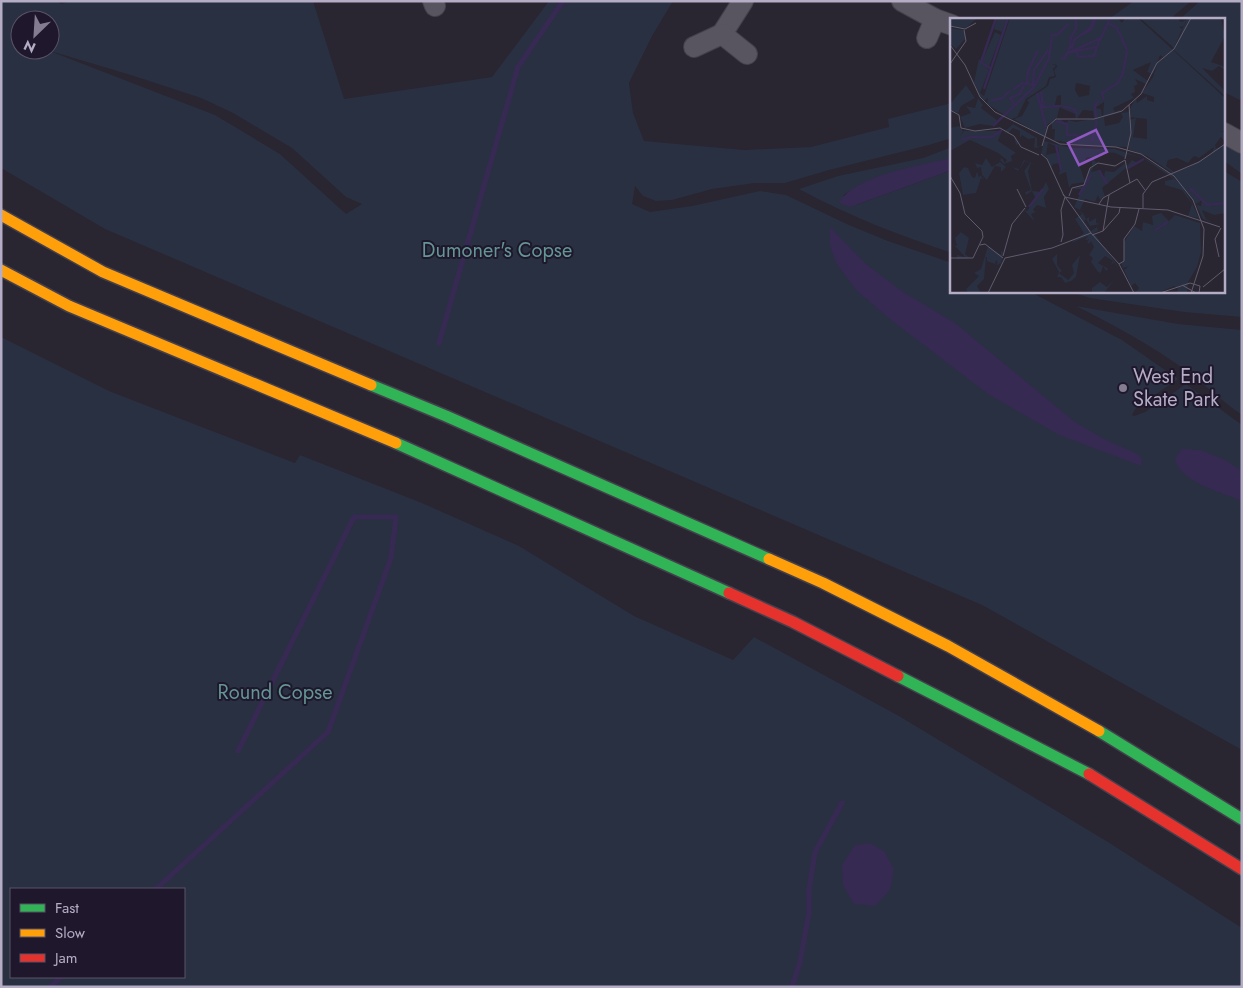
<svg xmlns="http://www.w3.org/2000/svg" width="1243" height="988" viewBox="0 0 1243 988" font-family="Jost,sans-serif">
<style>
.green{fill:#293041;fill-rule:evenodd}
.water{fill:#362952}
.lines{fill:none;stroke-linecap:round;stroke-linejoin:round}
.stream{stroke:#362952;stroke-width:5.5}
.street-casing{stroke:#44414b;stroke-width:22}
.fast-casing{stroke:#45404e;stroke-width:14}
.slow-casing{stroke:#45404e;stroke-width:14}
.jam-casing{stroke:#45404e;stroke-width:14}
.street{stroke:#585460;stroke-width:20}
.fast{stroke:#30b455;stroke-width:11}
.slow{stroke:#ff9f0a;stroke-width:11}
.jam{stroke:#e5322d;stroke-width:11}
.poi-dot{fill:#847d91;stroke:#1f182c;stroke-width:2}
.labels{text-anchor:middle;stroke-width:4;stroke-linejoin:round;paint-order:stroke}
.park-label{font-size:20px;fill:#639695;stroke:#1f182c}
.poi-label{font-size:20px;fill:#b5acc5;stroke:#1f182c;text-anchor:start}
.inset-river{fill:none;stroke:#362952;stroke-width:2.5}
.inset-road{fill:none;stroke:#615b6c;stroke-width:1}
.view{fill:#8f59c1;fill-opacity:0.15;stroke:#8f59c1;stroke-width:2.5}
.inset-edge{fill:none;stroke:#b5acc5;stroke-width:2.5}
</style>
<rect width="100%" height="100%" fill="#292531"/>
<g class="green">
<path d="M1,1H56L62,4L70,1H313L344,99L492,77L549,1H673L652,36L629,83L633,113L644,141L744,150L811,147L889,127L888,119L952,103V138L929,145L829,170L785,183H755L712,189L672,200L656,201L643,196L635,186L632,204L650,212L692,206L760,191L786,195L849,225L888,241L952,263V291H1029L1122,340L1178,379L1136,408L1132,415L1134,416L1145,412L1186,384L1242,425V750L982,605L105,229L1,168ZM20,20H50V50H20ZM47,50L134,76L201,98L233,113L292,148L346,197L362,204L346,214L280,154L215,115Z"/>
<path d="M1134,1H1191L1170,19H1109Z"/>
<path d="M1200,1H1242V96L1240,100L1224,92V19H1180Z"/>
<path d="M1224,143L1242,151V174L1224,161Z"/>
<path d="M952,147V158L875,178L843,195L856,205L952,170V253C899,235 848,216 799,189L838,176L923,158Z"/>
<path d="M1224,171L1242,182V317L1184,312L1090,298L1068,291H1224Z"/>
<path d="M1076,306L1178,324L1242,330V415C1223,402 1206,386 1188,372C1153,346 1115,326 1076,306Z"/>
<path d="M1,337L109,391L295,463L300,455L422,503L519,546L634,616L733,660L754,637L899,716L1108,842L1242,928V987H1ZM11,889H184V977H11Z"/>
</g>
<g class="water">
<path d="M952,158V170L856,205L850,207L839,203C855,175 921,165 952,158Z"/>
<path d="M831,228L865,263L900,290L955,323L1075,422L1106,440L1136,453L1142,459L1141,466L1059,435L988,394L891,320L857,291L836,263L830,245V230Z"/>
<path d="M1182,449L1201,450L1225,460L1242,471V501C1223,493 1177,481 1175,458Z"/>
<path d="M870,843L885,852L894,869L890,890L875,906L854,904L843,885L842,865L855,845Z"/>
</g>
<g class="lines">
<g class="stream">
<path d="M439,343L518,67L563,1"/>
<path d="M156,889L328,732L391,558L396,517H354L238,751"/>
<path d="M50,987L61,977"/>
<path d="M792,987L800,962L809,913V890L815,852L842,803"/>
</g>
<g class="street-casing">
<g id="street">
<path d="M433,1L435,6"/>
<path d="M743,1L722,34L747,54"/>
<path d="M902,1L935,19L952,25"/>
<path d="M927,38L935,19"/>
<path d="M694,47L722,34"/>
<path d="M1224,133L1242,143"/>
</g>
</g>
<g class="fast-casing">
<g id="fast">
<path d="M371,385L446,416L769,559"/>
<path d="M396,443L729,593"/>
<path d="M898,676L1089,774"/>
<path d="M1099,731L1242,819"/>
</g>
</g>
<g class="slow-casing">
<g id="slow">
<path d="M1,215L103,272L371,385"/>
<path d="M1,270L69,306L396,443"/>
<path d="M769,559L823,583L948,646L1099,731"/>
</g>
</g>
<g class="jam-casing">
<g id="jam">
<path d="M729,593L793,622L898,676"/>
<path d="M1089,774L1242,869"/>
</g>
</g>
<use href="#street" class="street"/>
<use href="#fast" class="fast"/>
<use href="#slow" class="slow"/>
<use href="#jam" class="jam"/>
</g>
<circle class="poi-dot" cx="1123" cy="388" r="5"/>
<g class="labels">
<g class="park-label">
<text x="497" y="257">Dumoner's Copse</text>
<text x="275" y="699">Round Copse</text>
</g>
<g class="poi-label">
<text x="1133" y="383">West End<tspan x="1133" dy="23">Skate Park</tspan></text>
</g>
</g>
<g transform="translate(950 18)">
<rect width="275" height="275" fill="#292531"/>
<path d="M0,0H27L16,10L0,8ZM47,0H57L52,14L44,11ZM60,0H168L172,5L175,0H188L223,32L275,80V113H270L275,114V124L271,119L265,127L266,131L275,126V195L264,197L252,192L256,201L263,205L253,201L246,187L251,188L252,182L246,186L221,154L197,138L178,131L181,118L177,129L129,127L104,122L105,111H102V104L106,102L110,101L117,106L118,102L126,104L153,99L154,84L145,90L151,91L152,98L144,100L143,93L133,92L126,102L125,96L111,90V77L107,78L105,87H110L107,100L98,106L94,119L64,101L72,98L79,85L77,82L98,68L100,61L106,59L104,52L107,49V47L102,46L106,48L103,51L102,48L105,58L99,59L96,68L76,81L67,99L61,101L37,86L38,80L34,83L30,78L24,64L28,45L29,41L39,52L30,75L34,78ZM222,33L208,44L203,59L192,75L204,79V84L197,82V78L187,85L186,80L178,94L171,95L173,99L169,105L155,108L154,99L168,95L172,91L165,94L163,90L184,80L181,76L185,74L184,68L188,66L185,61L196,66L198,63L183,52L201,44L197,54L203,56L210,37L213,39ZM126,65L140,68L139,77L129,79L125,72ZM179,99L197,101V121L183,119L186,100L180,102L181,111ZM264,129L262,135L239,149L224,154L216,148L218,142L227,140L238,145L244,138L249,140ZM190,0H230L229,3L233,4L234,1L236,4L234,8L229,9L232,11L224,30ZM237,0H271L275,18L261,44L273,48L275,52L269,48L262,53L252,50L273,71L275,78L224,32ZM0,10L13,12L16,20L6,31L0,26ZM45,14L51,17L39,49L32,43ZM16,67L25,80L11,88L8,95L0,92V86ZM28,80L33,87L31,90L48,103L43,108L30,106L15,110L10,99L21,95L16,88L25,90ZM63,106L87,120V128L91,129L84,130L85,120L78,121L72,117L70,120V113L63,110L59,114L60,116L64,118L66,121L68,126L66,127L64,118L54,114ZM9,108L13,113L10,118L14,113H52L48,123L66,135L61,138L62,143L54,146L50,142L52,140L55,145L57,142L48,135L20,122L0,133V110ZM94,123L121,130L165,131L196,141L219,155L232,168L242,185L249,200L238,198L242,186L232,172L215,167V163L224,161L193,140L177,136L176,140L165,135L155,134L151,139L148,135L144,142L147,145L142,148V139H137L130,149L135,164L122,166L119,170L116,154L109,157L111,145L103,146L101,151L96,138L91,136ZM98,125L108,129L109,134L96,137ZM36,140L42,149L50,144L56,149L51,154V149L45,148L37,162L32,157L31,149L27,150L25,145L32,147ZM74,142L84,146L85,147L81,145L78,153L82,173L91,174L96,164L99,171L94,179L96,190L87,187L83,192L86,194L81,196L85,204L74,192L77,193L86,181L82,173L76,177L75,174L81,172L74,153L80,145L75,143L68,153L62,149L69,151ZM182,142L188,145L176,150L152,170L155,178L150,182L148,177L145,184L135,181L130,192L124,189L132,171H122L133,168L139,151L144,148L141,154L149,152L154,159L155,153L164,154L174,146L177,148ZM14,149L18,150L22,159L25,160L27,153L29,160L30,157L35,162L31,160L26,175L13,177L9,155ZM129,193L133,195L136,201L139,199V204L146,200V205L151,206L140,208L136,201L134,203L141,213L147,209L148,213L144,215L167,247L168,250L164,244L160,248L163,243L155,238L148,245L157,250L158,251L156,253L153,248L151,255L148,254L141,244L143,240L139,237L144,229L141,223L139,226L137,224L139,221L137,222H135L138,218L121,225L134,215L125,201L132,196ZM211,195L219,203L225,197L250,205L251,234L247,249L238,264L237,275H227L228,270L224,268L208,275H185L189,270L185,265L181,268L174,252L179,248L173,250L171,245L174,243V224L184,208L192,213L193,204L203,207L202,198ZM11,214L19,220L15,236L20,240L7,241V237L15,239L4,227L7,228L5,220ZM38,228L51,237V232L53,235L51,247L50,245L48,247L46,246L48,245L46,242L45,246L37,243V239H36L34,261L27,268L31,275H18L16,271L29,258L24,255L31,251ZM107,236V247L112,253L109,255L118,262L124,255L122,247L130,237L126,259L121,263L115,265L111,259H107L109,254L102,241ZM165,261L154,275H142V270L150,264L157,269Z" fill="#293041" fill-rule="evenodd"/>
<path class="inset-river" d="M158,5L167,10L177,32M129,18L141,12L146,0M122,31L124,22L140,10L144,1M126,34L129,39L144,38L150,21M117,35L146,29M116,36L151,20L160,0M111,41L115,40L120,29L121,19L126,11V0M41,51L31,44L46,0M77,66L78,53L88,32M84,69L99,40L102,17H107L118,6M34,71L58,0M63,72L72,65L83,67L84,52L98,32M91,74L93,89L111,88M87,75L96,109M154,82L152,75L168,65L173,55L177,33M41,83L53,80L60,72M64,86L60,80L70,76L74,67M113,88L124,91L127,96M146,100L145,87L149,83M105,103L117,106V117H127L129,124M43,108L84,69M12,122L20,119H42L52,112M142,124L147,102M106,127L111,152M178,150L194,141M149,152L157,166M240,170L257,187L275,185M129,177L141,157M79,189L93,171M205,212L218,204"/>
<path class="inset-road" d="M0,8L15,11L26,5M0,27L15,47L30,79L45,94L110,126L166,129L191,136L224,158L243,182L254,211L253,238L241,275M0,46L16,23L14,12M0,92L9,97L11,110L25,113L50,110L64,118L71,129L89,137M92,128L98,108L106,101H144L172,93L191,76L207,45L224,31L241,0M91,136L97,141L114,178M175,141L181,115L179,87M175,142L180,165M0,158L10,175L15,196L32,213L33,219L23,240H0M67,171L76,189M113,176L141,215L169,246L184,275M119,178L122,170L134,167L140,150L148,145L165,148L175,142M115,179L161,189L218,192L270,209M149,186L153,180L187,161L195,172M193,190V176L202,164L249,144L275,126M153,213L159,177M142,217L153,213L169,195L170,190M111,224L113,217L111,192L115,179M30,227L35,226L53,240M53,238L62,206L75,190M269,239L265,221L271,210M55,240L102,230L141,215M169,246L174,243V221L185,206L189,191M232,267L246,275M253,269L275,251M38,275L55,240M210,275L240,265L250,268L249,275"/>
<path class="view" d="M146,112L157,134L129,147L118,125Z"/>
<rect width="275" height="275" class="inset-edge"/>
</g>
<rect width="1243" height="988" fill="none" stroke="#b5acc5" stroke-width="5"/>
<rect x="10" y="888" width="175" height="90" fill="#1f182c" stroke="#5b5369"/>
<rect x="20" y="904" width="25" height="8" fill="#30b455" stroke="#5b5369"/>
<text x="55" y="913" font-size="15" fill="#b5acc5">Fast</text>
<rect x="20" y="929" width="25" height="8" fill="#ff9f0a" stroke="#5b5369"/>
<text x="55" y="938" font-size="15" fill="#b5acc5">Slow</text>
<rect x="20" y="954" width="25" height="8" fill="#e5322d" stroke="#5b5369"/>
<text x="55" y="963" font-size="15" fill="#b5acc5">Jam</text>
<g transform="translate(35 35) rotate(205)"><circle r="24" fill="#1f182c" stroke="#5b5369"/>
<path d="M0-4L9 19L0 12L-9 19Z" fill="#847d91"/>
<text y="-8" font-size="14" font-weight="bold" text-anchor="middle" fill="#b5acc5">N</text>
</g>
</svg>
